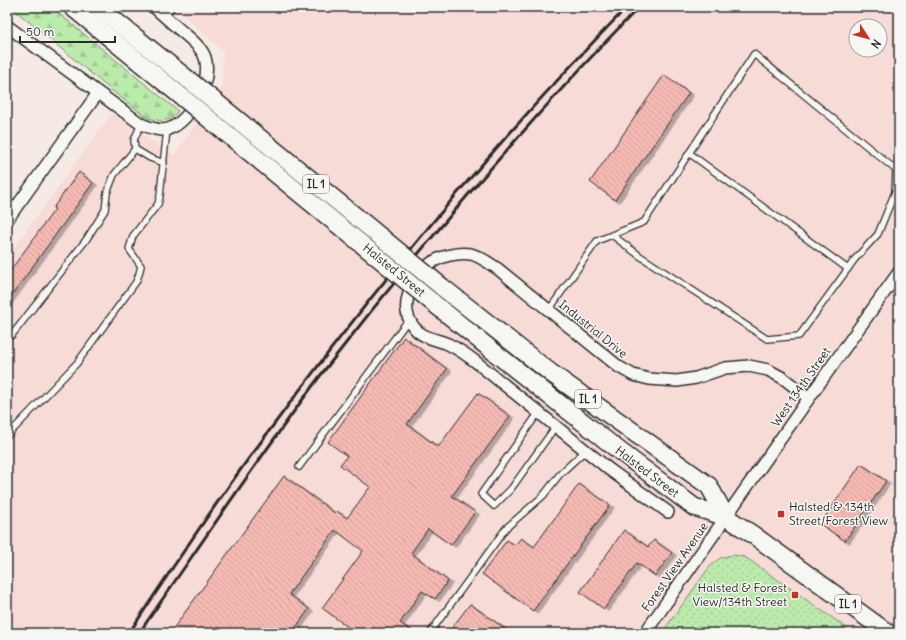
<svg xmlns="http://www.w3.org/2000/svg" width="906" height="640" viewBox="0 0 906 640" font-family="Delius,sans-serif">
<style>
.built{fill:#f6dbd6;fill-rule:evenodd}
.grass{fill:url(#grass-dots);stroke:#728b6b}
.forest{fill:url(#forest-firs);stroke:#728b6b}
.building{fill:url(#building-back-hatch);stroke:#2b2b2b;filter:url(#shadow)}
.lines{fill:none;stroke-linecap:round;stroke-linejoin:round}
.lane-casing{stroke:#2b2b2b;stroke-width:8}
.street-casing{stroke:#2b2b2b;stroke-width:14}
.primary-casing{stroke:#2b2b2b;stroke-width:20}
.lane{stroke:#f6f6f2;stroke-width:5.5}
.street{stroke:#f6f6f2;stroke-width:11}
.primary{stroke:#f6f6f2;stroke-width:17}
.rail{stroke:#2b2b2b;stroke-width:3}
.primary-bridge-casing{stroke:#2b2b2b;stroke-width:20;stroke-linecap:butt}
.primary-bridge{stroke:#f6f6f2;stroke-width:17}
.poi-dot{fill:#c8321e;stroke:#f6f6f2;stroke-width:1.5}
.labels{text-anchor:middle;stroke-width:3;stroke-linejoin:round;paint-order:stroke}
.shield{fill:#f6f6f2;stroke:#686867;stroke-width:1}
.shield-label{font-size:11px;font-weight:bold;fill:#2b2b2b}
.street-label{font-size:12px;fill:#2b2b2b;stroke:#f6f6f2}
.poi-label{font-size:12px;fill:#2b2b2b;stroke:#f6f6f2;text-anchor:start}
</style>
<defs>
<pattern id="grass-dots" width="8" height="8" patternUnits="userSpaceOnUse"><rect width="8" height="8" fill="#baebab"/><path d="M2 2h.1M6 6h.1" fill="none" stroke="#a0ca93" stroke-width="1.8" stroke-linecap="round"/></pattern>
<pattern id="forest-firs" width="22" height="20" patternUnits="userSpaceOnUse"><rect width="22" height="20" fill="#baebab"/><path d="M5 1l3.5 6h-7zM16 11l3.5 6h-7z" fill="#a0ca93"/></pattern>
<pattern id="building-back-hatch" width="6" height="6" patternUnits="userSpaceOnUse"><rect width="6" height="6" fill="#f5b9b2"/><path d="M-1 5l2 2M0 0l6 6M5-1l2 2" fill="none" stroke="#d29f99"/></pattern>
<filter id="shadow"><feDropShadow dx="4.5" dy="2.5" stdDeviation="0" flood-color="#0004"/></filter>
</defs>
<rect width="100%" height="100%" fill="#f6eae5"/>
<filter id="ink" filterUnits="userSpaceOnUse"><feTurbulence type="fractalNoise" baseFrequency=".025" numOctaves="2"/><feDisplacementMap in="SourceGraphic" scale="8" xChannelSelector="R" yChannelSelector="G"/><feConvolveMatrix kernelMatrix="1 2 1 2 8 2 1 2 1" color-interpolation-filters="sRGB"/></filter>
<g filter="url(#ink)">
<path class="built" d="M174,7H899V633H854L745,557L716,560L708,569L662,633H7V257L112,113L174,156L222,86L223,51ZM856,26H880V50H856Z"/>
<path class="grass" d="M734,555L745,557L854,633H662L708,569C717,559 720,557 734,555Z"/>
<path class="forest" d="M11,7H51L178,111L172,118L162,121L148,118L111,90Z"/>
<g class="building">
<path d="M664,75L689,93L615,200L590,182Z"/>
<path d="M79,172L93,183L7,302V275L55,209L53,208Z"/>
<path d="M404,337L447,369L407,424L438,447L478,393L510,416L452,496L475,512L451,545L428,529L411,553L448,581L435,599L422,591L400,623L415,633H356L322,608L363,551L335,530L289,594L309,609L292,633H170L284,476L335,513L337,511L347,518L370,487L340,465L347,456L328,442Z"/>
<path d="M861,464L886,481L845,541L820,524Z"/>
<path d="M579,484L610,505L533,611L482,574L507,540L515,545L521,538L534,547Z"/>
<path d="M624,530L648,547L654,540L672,553L655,576L637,563L604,609L580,592Z"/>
<path d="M470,604L511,633H448Z"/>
</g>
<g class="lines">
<g class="lane-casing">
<g id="lane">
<path d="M164,16L172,7"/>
<path d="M135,149L134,140L141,124"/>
<path d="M689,153L848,269"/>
<path d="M549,310L597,241L644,222L754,54L896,170L895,192L878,234L855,259L799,336L767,339L640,256L612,235"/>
<path d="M12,335L86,240L105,210L107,193L114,175L135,149L150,158L164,163"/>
<path d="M539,412L481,494L494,506L511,489L556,426"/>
<path d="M7,436L77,363L136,282L139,274L141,266L129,249L133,236L158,204L160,196L162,175L167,130"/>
<path d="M299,467L409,319"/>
<path d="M432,630L506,528L543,496L560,474L586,450"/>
</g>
</g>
<g class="street-casing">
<g id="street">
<path d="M7,26L141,124C149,127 160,132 168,129C191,122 216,76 203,53C199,46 192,40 186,35C175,26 164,16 154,7"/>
<path d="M7,220L98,93"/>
<path d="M668,512L610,470L476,362C467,355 458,349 448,344C436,339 421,338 413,326C398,305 412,279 430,264C440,256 458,252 471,254C480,256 490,264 498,269L619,367L633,375L649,379L677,381L696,378L725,368L749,366L768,370L783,378L809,398"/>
<path d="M645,633L809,398L899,272"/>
</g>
</g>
<g class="primary-casing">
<g id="primary">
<path d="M72,7L181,96"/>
<path d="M98,7L190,81"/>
<path d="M442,287L551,373L709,486L726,517"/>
<path d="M431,301L499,356L617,449L694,507L726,517L752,534L888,633"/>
</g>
</g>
<use href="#lane" class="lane"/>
<use href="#street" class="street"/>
<use href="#primary" class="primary"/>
<g class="rail">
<path d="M129,633C169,573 209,512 252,454C367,297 491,146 627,7"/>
<path d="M139,633C199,547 257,460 320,376C357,328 395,281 434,235C500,156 568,80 639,7"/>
</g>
<g class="primary-bridge-casing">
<g id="primary-bridge">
<path d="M190,81L442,287"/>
<path d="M181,96L431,301"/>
</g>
</g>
<use href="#primary-bridge" class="primary-bridge"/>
</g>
</g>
<g class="poi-dot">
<rect x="777" y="510" width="8" height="8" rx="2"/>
<rect x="791" y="591" width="8" height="8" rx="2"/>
</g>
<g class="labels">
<g class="shield">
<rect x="303" y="175" width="26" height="18" rx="3"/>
<rect x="575" y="390" width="26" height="18" rx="3"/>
<rect x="835" y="595" width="26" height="18" rx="3"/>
</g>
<g class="shield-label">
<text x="316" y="188">IL 1</text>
<text x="588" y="403">IL 1</text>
<text x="848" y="608">IL 1</text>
</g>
<g class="street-label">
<text transform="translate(394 270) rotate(39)" y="4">Halsted Street</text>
<text transform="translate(593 329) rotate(39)" y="4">Industrial Drive</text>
<text transform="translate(801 387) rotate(-55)" y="4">West 134th Street</text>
<text transform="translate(647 472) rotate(37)" y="4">Halsted Street</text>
<text transform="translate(675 567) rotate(-55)" y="4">Forest View Avenue</text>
</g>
<g class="poi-label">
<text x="789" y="511">Halsted &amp; 134th<tspan x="789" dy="14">Street/Forest View</tspan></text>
<text x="787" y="592" text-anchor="end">Halsted &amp; Forest<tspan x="787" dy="14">View/134th Street</tspan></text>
</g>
</g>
<rect width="906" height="640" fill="none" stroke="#f6f6f2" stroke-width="24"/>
<rect x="12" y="12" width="882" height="616" fill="none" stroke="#2b2b2b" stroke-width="1.5" filter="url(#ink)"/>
<g transform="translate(868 38) rotate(126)"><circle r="19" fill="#f6f6f2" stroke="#a5a5a2"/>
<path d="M0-3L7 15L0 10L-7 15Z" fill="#c8321e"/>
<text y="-6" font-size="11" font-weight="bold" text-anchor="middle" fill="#2b2b2b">N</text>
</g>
<path d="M20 36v6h95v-6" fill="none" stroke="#2b2b2b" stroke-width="2"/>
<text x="26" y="36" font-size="12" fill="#2b2b2b" stroke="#f6f6f2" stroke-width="3" paint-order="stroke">50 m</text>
</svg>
